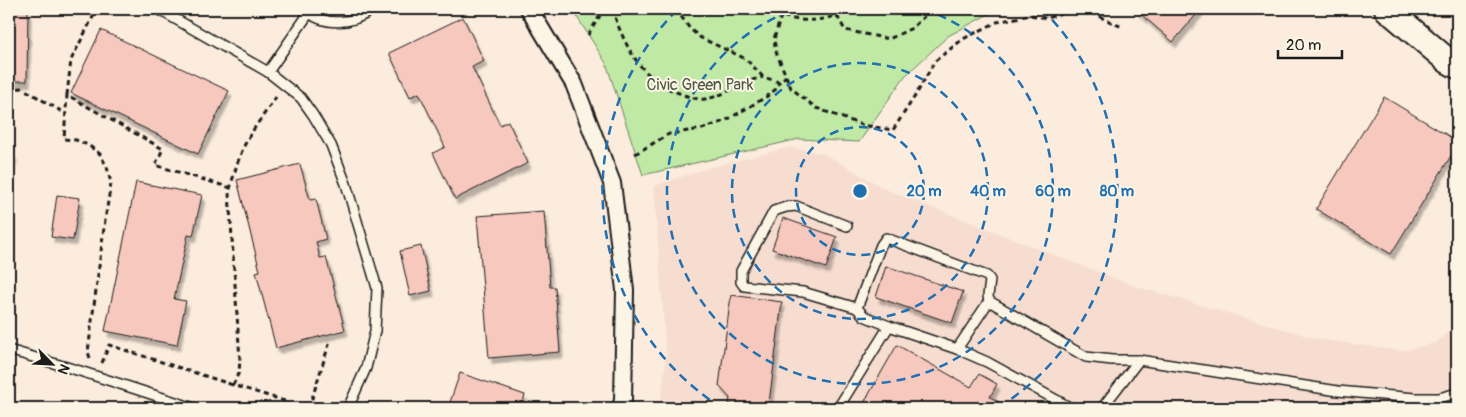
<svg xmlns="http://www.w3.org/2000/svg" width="1466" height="417" viewBox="0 0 1466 417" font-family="Pangolin,sans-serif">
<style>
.built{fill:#f6ddd0}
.green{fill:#bfe9a5;stroke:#6e8260}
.building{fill:#f7c8be;stroke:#1c1c1c;filter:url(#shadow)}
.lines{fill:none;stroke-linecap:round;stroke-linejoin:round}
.lane-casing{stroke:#1c1c1c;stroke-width:12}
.street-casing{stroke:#1c1c1c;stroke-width:20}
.secondary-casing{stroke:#1c1c1c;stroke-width:28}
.path{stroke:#1c1c1c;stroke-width:3;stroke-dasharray:5 4;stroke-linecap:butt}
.lane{stroke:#fcf5e5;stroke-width:9}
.street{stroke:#fcf5e5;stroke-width:16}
.secondary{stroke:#fcf5e5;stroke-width:24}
.ring{fill:none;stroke:#1f6fb2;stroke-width:2.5;stroke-dasharray:9 6}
.labels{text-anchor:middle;stroke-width:4;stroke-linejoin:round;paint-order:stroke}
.park-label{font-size:16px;fill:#4d5a45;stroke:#fcf5e5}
.centre{fill:#1f6fb2;stroke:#fcf5e5;stroke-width:2.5}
.ring-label{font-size:15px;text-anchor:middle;font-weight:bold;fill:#1f6fb2;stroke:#fcf5e5;stroke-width:4;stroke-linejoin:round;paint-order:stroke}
</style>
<defs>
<filter id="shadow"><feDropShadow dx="3" dy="5.5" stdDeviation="1" flood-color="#0004"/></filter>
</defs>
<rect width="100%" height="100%" fill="#fbecdd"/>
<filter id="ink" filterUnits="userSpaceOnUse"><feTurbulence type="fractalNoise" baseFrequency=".02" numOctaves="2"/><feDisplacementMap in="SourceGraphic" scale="10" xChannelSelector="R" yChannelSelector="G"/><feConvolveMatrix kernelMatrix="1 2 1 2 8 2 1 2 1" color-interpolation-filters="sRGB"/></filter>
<g filter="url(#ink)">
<path class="built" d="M790,147L825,154L887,190L1134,286L1318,339L1402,351L1436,343L1457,324V408H657L662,394L666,356L654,186L708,168Z"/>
<path class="green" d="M572,9H998L948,36L905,76L859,142L799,139L643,175L606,63Z"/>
<g class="building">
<path d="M9,9H28L27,81H9Z"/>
<path d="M1135,9H1201L1173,42Z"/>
<path d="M463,17L484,61L472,67L500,125L508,121L528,163L455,199L433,153L445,147L419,93L410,97L389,53Z"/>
<path d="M101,30L229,91L198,154L71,93Z"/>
<path d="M1384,97L1457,141V146L1391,254L1316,209Z"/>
<path d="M9,153L14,155L9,174Z"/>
<path d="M300,164L310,200L316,199L326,239L316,242L320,258L326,257L345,330L276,348L256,272L260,271L237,180Z"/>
<path d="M136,182L202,195L193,236L188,235L174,299L186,301L177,345L105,331Z"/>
<path d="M57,195L80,198L73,240L51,237Z"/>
<path d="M544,211L550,287H555L560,352L489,358L477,216Z"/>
<path d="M783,218L837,237L826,268L772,249Z"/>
<path d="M421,246L431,291L410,296L400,251Z"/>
<path d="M886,266L963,292L952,323L876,297Z"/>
<path d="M731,295L782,302L769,403L758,402L757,408L729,404L730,398L719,386Z"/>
<path d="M897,345L971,387L979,374L997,384L990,397L1010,408H861Z"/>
<path d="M460,373L525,395L521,408H448Z"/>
</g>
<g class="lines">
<g class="lane-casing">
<g id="lane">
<path d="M158,9L268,72L301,98L313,115L331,145L346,184L377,288L375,331L366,368L348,408"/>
<path d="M304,9C324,27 352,25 373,9"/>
<path d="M268,72L309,13"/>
<path d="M847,226L796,206L786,207L774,211L741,271V282L744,286L803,292L857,308"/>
<path d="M889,326L957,349L987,362L1071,408"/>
<path d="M957,349L989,301"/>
<path d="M9,350L80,371L194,408"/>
<path d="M838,408L889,326L864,316L857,308L881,245L886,238L987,276L990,280L988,296L989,301L1086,357L1112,360H1139L1338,391L1415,398H1439L1457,393"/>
<path d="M1102,408L1139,360"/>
</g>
</g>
<g class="street-casing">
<path id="street" d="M529,9L574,84L612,183L625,290L623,400L621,408"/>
</g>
<g class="secondary-casing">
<path id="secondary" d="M1387,9L1448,61L1457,66"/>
</g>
<g class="path">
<path d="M612,9C625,46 640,79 679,93C686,96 697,100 705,99C720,97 731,89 744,83C750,80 757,79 763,77"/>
<path d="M676,9L690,29L701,38L746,59L763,77L779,82L786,76"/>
<path d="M767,9C801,27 822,21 857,9"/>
<path d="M1043,9L1046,18"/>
<path d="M1083,9L1122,27"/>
<path d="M781,16L774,39L776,52L791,88L816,108L862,125L893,130L917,93L935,61L963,39L997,22L1030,15L1046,18L1080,9"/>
<path d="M837,16L845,30L889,39L912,28L932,9"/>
<path d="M588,35L604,9"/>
<path d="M9,89L22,88L66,114"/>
<path d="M67,95L71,60L97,9"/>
<path d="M276,97C266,112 254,127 245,144C238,159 233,177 229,193L240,360L239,372L233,385L288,402L286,408"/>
<path d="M635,154L669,134L702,129L725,121L766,97L776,89L779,82"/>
<path d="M90,358L88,352L105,220L111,183L107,167L100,154L88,145L76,140L64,139L67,95L163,149L155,165L231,188"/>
<path d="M102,363L109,345L233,385"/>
<path d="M309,408L330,341"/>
</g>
<use href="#lane" class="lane"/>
<use href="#street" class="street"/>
<use href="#secondary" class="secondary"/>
</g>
</g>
<g class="ring">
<circle cx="860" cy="191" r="64"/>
<circle cx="860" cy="191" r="128"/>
<path d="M924 9A193 193 0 1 1 796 9"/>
<path d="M722 408A257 257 0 0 1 678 9M1042 9A257 257 0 0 1 998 408"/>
</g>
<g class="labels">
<g class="park-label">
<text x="700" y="90">Civic Green Park</text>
</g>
</g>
<circle cx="860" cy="191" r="8" class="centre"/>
<g class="ring-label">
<text x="924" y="196">20 m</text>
<text x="988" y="196">40 m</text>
<text x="1053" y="196">60 m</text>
<text x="1117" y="196">80 m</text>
</g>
<rect width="1466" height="417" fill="none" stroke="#fcf5e5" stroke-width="30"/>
<rect x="15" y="15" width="1436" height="387" fill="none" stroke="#1c1c1c" stroke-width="2" filter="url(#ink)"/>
<g transform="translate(52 364) rotate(114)" stroke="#fcf5e5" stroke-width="4" paint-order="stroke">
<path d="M0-4L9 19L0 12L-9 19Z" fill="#1c1c1c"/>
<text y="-8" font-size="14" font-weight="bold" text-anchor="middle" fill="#1c1c1c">N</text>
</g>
<path d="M1278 50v8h64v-8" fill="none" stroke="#1c1c1c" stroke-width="2.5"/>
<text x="1286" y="50" font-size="15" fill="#1c1c1c" stroke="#fcf5e5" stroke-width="4" paint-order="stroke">20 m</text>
</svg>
